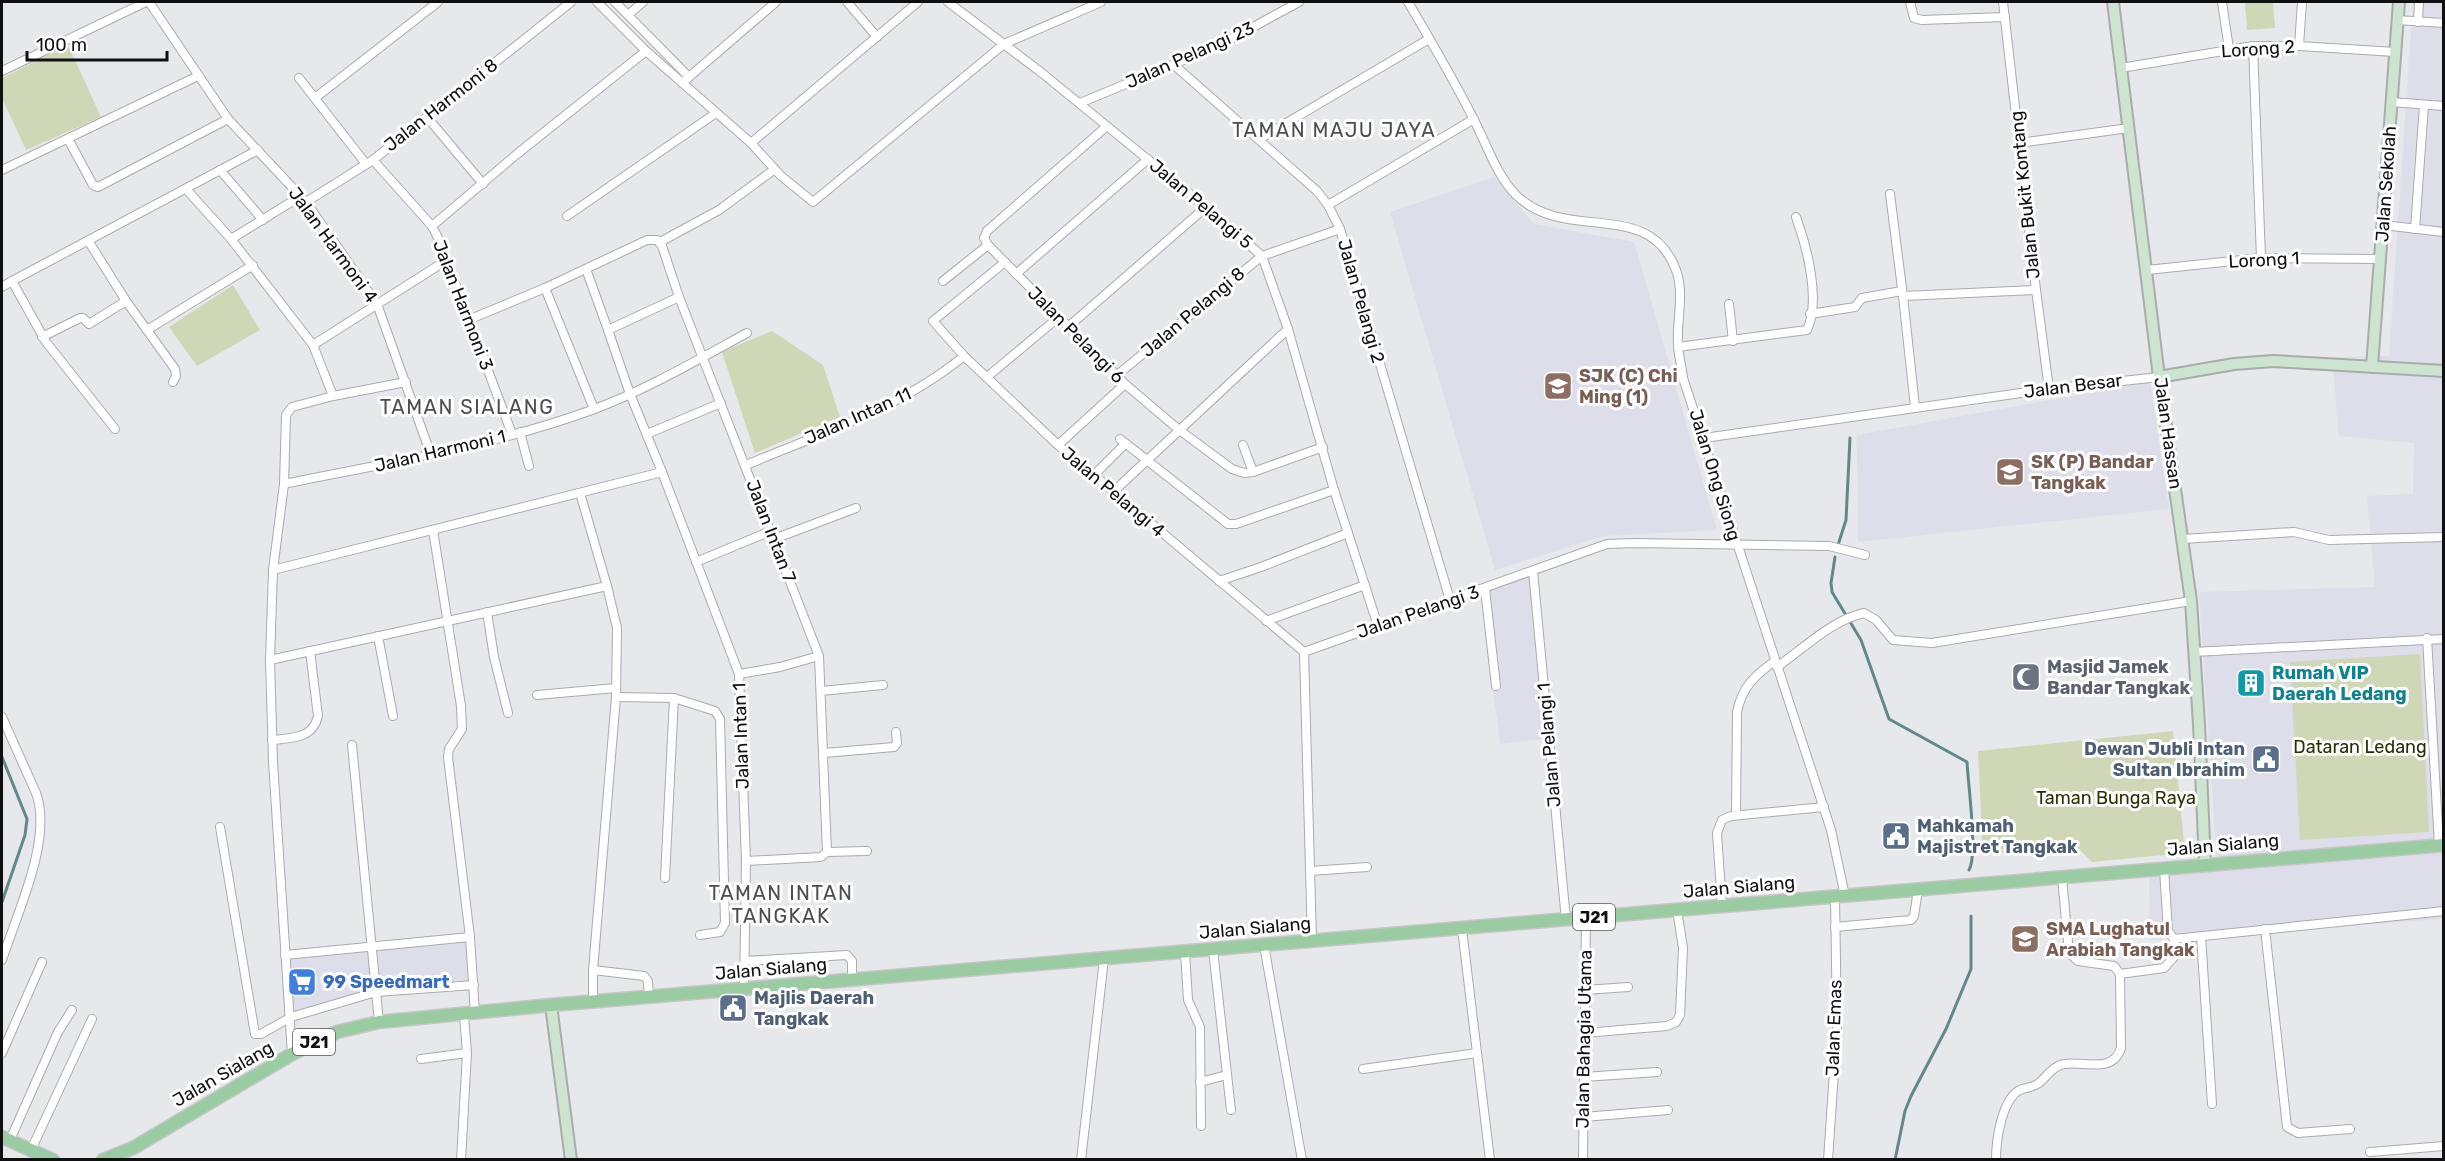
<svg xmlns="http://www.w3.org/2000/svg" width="2445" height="1161" viewBox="0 0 2445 1161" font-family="Rubik,sans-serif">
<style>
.built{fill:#dddee9}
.green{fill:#cfd7b7}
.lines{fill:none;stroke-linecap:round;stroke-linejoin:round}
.stream{stroke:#628889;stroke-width:3}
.street-casing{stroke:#ababae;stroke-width:10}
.secondary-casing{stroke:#ababae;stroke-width:14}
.primary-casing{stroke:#c6c6c6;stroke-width:15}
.street{stroke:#fff;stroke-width:8}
.secondary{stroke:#cde5d0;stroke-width:10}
.primary{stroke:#9bcba2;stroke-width:12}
.labels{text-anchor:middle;stroke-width:6;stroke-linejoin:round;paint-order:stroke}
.shield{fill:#fff;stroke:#585859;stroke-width:1.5}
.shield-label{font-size:16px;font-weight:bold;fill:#101012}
.street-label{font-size:18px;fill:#101012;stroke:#fff}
.education-label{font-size:18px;font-weight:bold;fill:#785e54;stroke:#fff;text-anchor:start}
.worship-label{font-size:18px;font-weight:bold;fill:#5b616d;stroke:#fff;text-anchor:start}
.culture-label{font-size:18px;font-weight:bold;fill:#0d838f;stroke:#fff;text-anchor:start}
.park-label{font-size:18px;fill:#292f00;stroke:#fff}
.service-label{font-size:18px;font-weight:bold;fill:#4e5e75;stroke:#fff;text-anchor:start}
.shop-label{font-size:18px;font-weight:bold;fill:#366cbe;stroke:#fff;text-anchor:start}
.neighbourhood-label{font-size:20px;letter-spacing:1.5px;fill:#4e4e51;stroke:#fff}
</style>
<rect width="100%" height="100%" fill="#e7e8eb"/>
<g class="built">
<path d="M2413,2H2443V919L2150,940L2149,867L2217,862L2199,592L2375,587L2367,496L2413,494L2414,443L2339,436L2332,357L2389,356Z"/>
<path d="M1494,177L1534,224L1634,242L1717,530L1603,536L1495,570L1390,212Z"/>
<path d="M2150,382L2169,509L1858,542L1857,435Z"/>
<path d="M1537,573L1552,738L1500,744L1481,594Z"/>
<path d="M473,933L477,988L373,996L294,1019L288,950Z"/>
</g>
<g class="green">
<path d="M2245,2H2273L2275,28L2247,30Z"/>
<path d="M68,45L101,117L26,150L2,98V78Z"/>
<path d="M233,285L260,330L197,366L169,327Z"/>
<path d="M772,331L823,365L840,417L755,453L722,352Z"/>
<path d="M2420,654L2429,832L2300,840L2290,662Z"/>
<path d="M2173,731L2185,853L2092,862L2076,846L1983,855L1978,751Z"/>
</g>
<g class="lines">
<g class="stream">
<path d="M1838,545L1846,520L1850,438"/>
<path d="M1835,557L1831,583L1832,592L1861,640L1889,719L1967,762C1968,784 1978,855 1969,870"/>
<path d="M2,757L27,819L25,835L2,902"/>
<path d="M1895,1160L1905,1111L1911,1096L1946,1029L1971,969V916"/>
</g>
<g class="street-casing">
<g id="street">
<path d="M149,2L228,119L306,202L377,304L431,455"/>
<path d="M597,2L646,51L751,143L780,175L813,202L1004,44L1101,2"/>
<path d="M615,2L689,77"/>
<path d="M847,2L877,37"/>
<path d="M948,2L1042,73L1206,207L1262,256L1288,329L1334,490L1378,626"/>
<path d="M1408,2C1431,41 1454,80 1474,120C1487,145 1497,176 1516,195C1566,244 1649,197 1676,270C1685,294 1676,322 1678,347C1679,357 1682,368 1683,378L1831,830L1845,896"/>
<path d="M1910,2L1914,18L1922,20L2005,17"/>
<path d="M2003,2L2036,290L2049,389"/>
<path d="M2222,2L2229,49"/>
<path d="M628,15L643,2"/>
<path d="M2397,20L2444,23"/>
<path d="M2418,22L2419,2"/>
<path d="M2253,46L2261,258"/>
<path d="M2299,46L2302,2"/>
<path d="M1173,64L1317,191L1328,205L1340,229L1450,600"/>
<path d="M2121,68L2253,46H2299L2395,52"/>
<path d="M2,71L146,2"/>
<path d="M299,78L366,164"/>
<path d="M682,83L776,2"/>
<path d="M315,98L438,2"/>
<path d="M2391,102L2444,106"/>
<path d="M1080,103L1222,44L1299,2"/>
<path d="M427,117L483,184"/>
<path d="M1107,126L987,231L984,238L988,245L1125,384L1178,429L1232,469L1244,473L1253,472L1323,447"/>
<path d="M68,139L93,185L98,187L228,119"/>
<path d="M1259,139L1429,39"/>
<path d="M751,143L918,2"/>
<path d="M2019,143L2129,128"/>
<path d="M373,160L432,226L438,238L512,434"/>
<path d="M2,170L198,76"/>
<path d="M220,170L263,220"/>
<path d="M186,189L231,239L313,345L333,396"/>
<path d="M1890,194L1903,296"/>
<path d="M306,202L373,160L571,2"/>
<path d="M1328,205L1474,119"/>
<path d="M567,216L716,113"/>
<path d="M2383,225L2444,232"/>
<path d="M432,226L517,154L646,51"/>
<path d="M2415,229L2424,105"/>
<path d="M231,239L301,196"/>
<path d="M89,242L126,301L175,369L176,376L173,382"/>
<path d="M660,242L719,210L775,169"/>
<path d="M1005,262L933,321L964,356L1058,445L1304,652"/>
<path d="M586,269L608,330L679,297"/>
<path d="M2147,270L2261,258L2380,259"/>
<path d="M1016,274L1148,159"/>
<path d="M943,281L988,245"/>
<path d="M2,287L12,281"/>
<path d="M545,288L594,409"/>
<path d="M1729,304L1733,341"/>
<path d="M1810,314L1855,307L1862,298L1902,291"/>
<path d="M468,320L545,288L647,240H657L662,246L679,297L819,656L827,852L821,857L746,861"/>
<path d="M1068,327L1206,207"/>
<path d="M147,330L253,265"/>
<path d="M608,330L630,394L662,472L739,674L746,861L744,990"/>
<path d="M42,337L80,318H83L89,324L126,301"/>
<path d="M313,345L447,260"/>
<path d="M1678,347L1807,330C1821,301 1807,247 1796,217"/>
<path d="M1116,376L1262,256L1340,229"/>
<path d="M987,377L1059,317"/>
<path d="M1915,407L1903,296L2036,290"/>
<path d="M115,429L46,342L12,281L258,150"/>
<path d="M520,432L529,466"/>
<path d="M647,434L721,403"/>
<path d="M1704,438L2049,389L2159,377"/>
<path d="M1120,439L1228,524H1236L1334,490"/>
<path d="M1058,445L1125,384"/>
<path d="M1243,445L1253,472"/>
<path d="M746,465C820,434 901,408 964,356"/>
<path d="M1094,475L1125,444"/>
<path d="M284,484C387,463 493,446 592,410C646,390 697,360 747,333"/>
<path d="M1113,492L1288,329"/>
<path d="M580,493L607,586L617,628L616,697L593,970V1002"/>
<path d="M433,530L461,706L462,729L449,749L448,757L470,937L475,1013"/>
<path d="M774,539L856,508"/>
<path d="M2183,539L2294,532L2329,540L2444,537"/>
<path d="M696,562L771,531"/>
<path d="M273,570L662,472"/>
<path d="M1533,571L1566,920"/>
<path d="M1219,581L1261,567L1348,533"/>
<path d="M1485,589L1496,686"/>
<path d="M487,612L494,657L508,713"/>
<path d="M1266,621L1365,585"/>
<path d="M378,636L393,716"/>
<path d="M2427,638L2439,845"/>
<path d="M1304,652L1607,544L1634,543L1829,546L1865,555"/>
<path d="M1304,652L1312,941"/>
<path d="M2194,652L2444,639"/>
<path d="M270,660L607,586"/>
<path d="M1777,667C1804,648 1832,620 1864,613L1876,620L1893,640L1932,643L2191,601"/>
<path d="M739,674L780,667L819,656"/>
<path d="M821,691L883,685"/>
<path d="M537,695L616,688"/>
<path d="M616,697L674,698L665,878"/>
<path d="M674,698L715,711L720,719L725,923L720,932L700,935"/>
<path d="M2,717L36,793C53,839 17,913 2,960"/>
<path d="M272,740C291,738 313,739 318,716L310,651"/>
<path d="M352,745L379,1022"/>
<path d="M824,753L894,747L897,743L896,732"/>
<path d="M1736,815L1737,712C1742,687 1755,675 1775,661"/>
<path d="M220,827L255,1034H261L291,1017L376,992L474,985"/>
<path d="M827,852L867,851"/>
<path d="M2164,869L2168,931L2174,939L2444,911"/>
<path d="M1310,871L1367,867"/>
<path d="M1722,906L1717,833L1722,820L1731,816L1824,807"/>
<path d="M1835,927L1911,920L1914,916L1918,890"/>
<path d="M1462,929L1490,1160"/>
<path d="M2265,929L2287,1127L2298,1133L2350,1129"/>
<path d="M2201,936L2212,1104"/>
<path d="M1264,945L1302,1160"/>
<path d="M1213,950L1231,1110"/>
<path d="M1185,952L1188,1000L1200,1027L1201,1126"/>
<path d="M285,955L470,937"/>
<path d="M745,961L847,955L852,961V980"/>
<path d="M593,970L644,976L648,981L649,998"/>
<path d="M2120,974L2164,968L2174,957V939"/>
<path d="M1585,990L1628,987"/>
<path d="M1585,1033L1667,1026L1676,1022L1680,1015L1683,948L1677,910"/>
<path d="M2,1053L42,962"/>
<path d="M292,1054L273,762L270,660L273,570L284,484L286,415L292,407L333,396L406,382"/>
<path d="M421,1059L467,1053"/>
<path d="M1363,1069L1477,1053"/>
<path d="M1584,1077L1657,1072"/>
<path d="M1200,1082L1227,1075"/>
<path d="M1584,1117L1668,1110"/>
<path d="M10,1140L58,1032L72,1010"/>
<path d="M31,1150L92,1019"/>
<path d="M2370,1152L2444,1146"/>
<path d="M461,1160L467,1053L464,1015"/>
<path d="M1081,1160L1104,959"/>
<path d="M1583,1160L1586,918"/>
<path d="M1828,1160L1837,1027L1835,897"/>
<path d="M1996,1160C1996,1141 2001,1103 2018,1091C2024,1087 2033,1088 2039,1083C2047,1076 2054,1065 2065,1064C2084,1061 2113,1074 2121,1048L2120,974L2114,966L2078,961L2069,953L2062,877"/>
</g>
</g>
<g class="secondary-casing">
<g id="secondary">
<path d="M2113,2L2159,377L2191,601L2199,724L2205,865"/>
<path d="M2372,367L2399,2"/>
<path d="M2159,377L2234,364L2273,361L2444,371"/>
<path d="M551,1005L571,1160"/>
</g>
</g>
<g class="primary-casing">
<g id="primary">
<path d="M2,1137L53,1160"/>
<path d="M103,1160L133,1148L292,1054L337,1032L379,1022L551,1005L2444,845"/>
</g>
</g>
<use href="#street" class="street"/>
<use href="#secondary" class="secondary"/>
<use href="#primary" class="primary"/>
</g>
<defs>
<g id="school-square" transform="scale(1.5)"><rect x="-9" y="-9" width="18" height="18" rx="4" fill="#8d6e63" stroke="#fff"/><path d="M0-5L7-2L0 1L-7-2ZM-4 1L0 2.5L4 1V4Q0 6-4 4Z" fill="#fff"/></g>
<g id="mosque-square" transform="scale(1.5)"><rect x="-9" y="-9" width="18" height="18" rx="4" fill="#6b7280" stroke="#fff"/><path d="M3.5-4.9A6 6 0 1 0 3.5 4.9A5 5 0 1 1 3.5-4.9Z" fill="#fff"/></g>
<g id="building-square" transform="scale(1.5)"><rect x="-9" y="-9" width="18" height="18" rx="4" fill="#0f9aa8" stroke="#fff"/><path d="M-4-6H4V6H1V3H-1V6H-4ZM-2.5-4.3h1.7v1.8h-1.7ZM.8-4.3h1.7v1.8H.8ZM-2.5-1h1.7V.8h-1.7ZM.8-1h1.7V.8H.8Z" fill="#fff"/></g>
<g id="civic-square" transform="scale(1.5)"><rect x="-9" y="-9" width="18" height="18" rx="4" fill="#5c6f8a" stroke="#fff"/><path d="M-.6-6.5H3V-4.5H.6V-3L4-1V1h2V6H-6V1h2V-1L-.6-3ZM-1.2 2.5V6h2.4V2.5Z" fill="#fff"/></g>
<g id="supermarket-square" transform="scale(1.5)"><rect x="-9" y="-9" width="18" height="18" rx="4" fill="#3f7fe0" stroke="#fff"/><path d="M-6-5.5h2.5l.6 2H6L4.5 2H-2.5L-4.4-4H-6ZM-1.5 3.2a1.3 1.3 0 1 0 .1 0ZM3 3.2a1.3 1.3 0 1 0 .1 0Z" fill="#fff"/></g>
</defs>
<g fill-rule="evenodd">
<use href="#school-square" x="1558" y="386"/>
<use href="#school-square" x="2010" y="472"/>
<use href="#mosque-square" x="2026" y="677"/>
<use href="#building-square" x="2251" y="683"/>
<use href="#civic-square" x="2266" y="759"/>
<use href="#civic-square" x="1896" y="836"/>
<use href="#school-square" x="2025" y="939"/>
<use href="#supermarket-square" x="302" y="982"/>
<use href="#civic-square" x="733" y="1008"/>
</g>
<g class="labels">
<g class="shield">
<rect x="1573" y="904" width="42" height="26" rx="4.5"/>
<rect x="293" y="1029" width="42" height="26" rx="4.5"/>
</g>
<g class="shield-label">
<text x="1594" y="923">J21</text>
<text x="314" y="1048">J21</text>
</g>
<g class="street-label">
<text transform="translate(2258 49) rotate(-4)" y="6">Lorong 2</text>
<text transform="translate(1190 55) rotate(-24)" y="6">Jalan Pelangi 23</text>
<text transform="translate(441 105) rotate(-38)" y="6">Jalan Harmoni 8</text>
<text transform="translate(2386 184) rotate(-86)" y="6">Jalan Sekolah</text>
<text transform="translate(2025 195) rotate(-96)" y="6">Jalan Bukit Kontang</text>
<text transform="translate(1201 204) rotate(40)" y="6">Jalan Pelangi 5</text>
<text transform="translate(333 245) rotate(54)" y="6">Jalan Harmoni 4</text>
<text transform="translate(2264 260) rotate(-3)" y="6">Lorong 1</text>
<text transform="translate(1361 301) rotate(74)" y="6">Jalan Pelangi 2</text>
<text transform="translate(463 305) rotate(69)" y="6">Jalan Harmoni 3</text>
<text transform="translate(1193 312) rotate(-40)" y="6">Jalan Pelangi 8</text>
<text transform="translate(1076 335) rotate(45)" y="6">Jalan Pelangi 6</text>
<text transform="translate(2073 386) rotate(-7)" y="6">Jalan Besar</text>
<text transform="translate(858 416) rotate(-24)" y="6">Jalan Intan 11</text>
<text transform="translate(2168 433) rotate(82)" y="6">Jalan Hassan</text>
<text transform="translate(440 451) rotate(-13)" y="6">Jalan Harmoni 1</text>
<text transform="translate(1715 475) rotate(73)" y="6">Jalan Ong Siong</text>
<text transform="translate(1113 492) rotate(40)" y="6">Jalan Pelangi 4</text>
<text transform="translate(771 531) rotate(69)" y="6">Jalan Intan 7</text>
<text transform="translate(1418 612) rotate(-19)" y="6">Jalan Pelangi 3</text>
<text transform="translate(741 736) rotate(-92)" y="6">Jalan Intan 1</text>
<text transform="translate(1549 745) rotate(-95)" y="6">Jalan Pelangi 1</text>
<text transform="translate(2223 845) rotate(-5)" y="6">Jalan Sialang</text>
<text transform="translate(1739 887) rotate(-5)" y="6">Jalan Sialang</text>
<text transform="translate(1255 928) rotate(-5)" y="6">Jalan Sialang</text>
<text transform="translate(771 969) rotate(-5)" y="6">Jalan Sialang</text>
<text transform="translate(1834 1028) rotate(-88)" y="6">Jalan Emas</text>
<text transform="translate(1584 1039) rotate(-89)" y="6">Jalan Bahagia Utama</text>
<text transform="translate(223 1074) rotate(-30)" y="6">Jalan Sialang</text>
</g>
<g class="education-label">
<text x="1579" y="382">SJK (C) Chi<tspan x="1579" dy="21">Ming (1)</tspan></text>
<text x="2031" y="468">SK (P) Bandar<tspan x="2031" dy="21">Tangkak</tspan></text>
<text x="2046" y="935">SMA Lughatul<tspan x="2046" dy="21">Arabiah Tangkak</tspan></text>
</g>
<g class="worship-label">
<text x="2047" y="673">Masjid Jamek<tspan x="2047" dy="21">Bandar Tangkak</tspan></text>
</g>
<g class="culture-label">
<text x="2272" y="679">Rumah VIP<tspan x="2272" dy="21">Daerah Ledang</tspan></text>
</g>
<g class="park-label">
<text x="2360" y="753">Dataran Ledang</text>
<text x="2116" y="804">Taman Bunga Raya</text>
</g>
<g class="service-label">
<text x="2245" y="755" text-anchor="end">Dewan Jubli Intan<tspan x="2245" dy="21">Sultan Ibrahim</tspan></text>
<text x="1917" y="832">Mahkamah<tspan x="1917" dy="21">Majistret Tangkak</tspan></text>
<text x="754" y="1004">Majlis Daerah<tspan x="754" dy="21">Tangkak</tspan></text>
</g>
<g class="shop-label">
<text x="323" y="988">99 Speedmart</text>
</g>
<g class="neighbourhood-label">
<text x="1334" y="137">TAMAN MAJU JAYA</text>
<text x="467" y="414">TAMAN SIALANG</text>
<text x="781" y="900">TAMAN INTAN<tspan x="781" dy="23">TANGKAK</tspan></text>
</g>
</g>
<rect width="2445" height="1161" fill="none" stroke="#101012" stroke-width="6"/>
<path d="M27 51v9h140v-9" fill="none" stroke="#101012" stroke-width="3"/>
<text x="36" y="51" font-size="18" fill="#101012" stroke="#ffffff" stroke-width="4.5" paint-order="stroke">100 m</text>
</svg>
